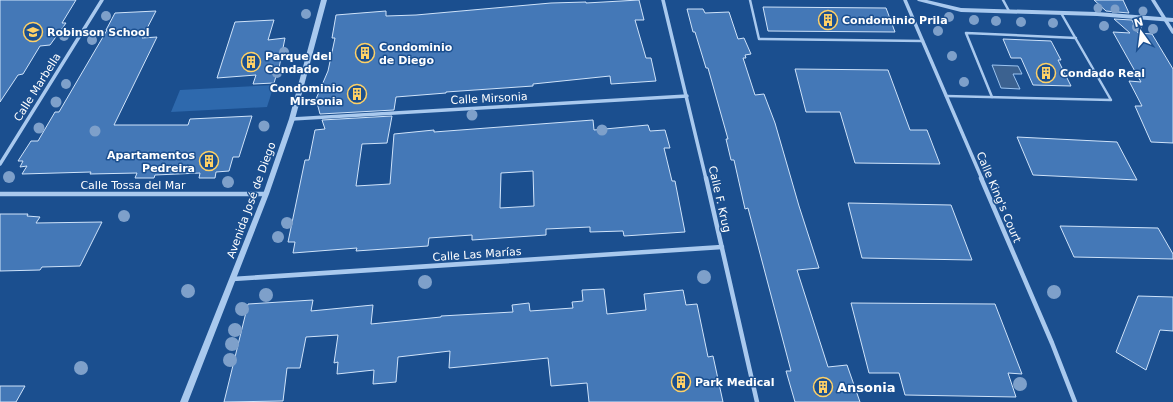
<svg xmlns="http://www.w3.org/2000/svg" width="1173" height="402" viewBox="0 0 1173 402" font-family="'DejaVu Sans',sans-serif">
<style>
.green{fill:#2e69ad}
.water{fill:#3c6290;stroke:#9cc4f0}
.building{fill:#4478b7;stroke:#cfe3fa;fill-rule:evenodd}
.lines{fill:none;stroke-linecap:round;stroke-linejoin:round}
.service{stroke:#a9c9ee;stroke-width:2.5}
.minor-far1{stroke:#a9c9ee;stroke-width:3.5}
.minor{stroke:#a9c9ee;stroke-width:4.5}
.tertiary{fill:#a9c9ee;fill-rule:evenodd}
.tree{fill:#7ea0ca}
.labels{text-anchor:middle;stroke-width:3;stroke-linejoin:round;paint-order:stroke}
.poi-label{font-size:11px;font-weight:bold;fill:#fff;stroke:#1b4f8f;text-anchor:start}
.street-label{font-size:11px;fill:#fff;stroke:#1b4f8f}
.near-poi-label{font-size:13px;font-weight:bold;fill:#fff;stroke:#1b4f8f;text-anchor:start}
</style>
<rect width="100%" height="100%" fill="#1b4f8f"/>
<path class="green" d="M274,85L267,107L171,112L180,90Z"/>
<path class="water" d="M992,65L1018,66L1022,74H1013L1020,89L1001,88Z"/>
<g class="building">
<path d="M0,0H76L62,23H66L50,45L40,46L23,74L18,75L0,102Z"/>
<path d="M639,0L644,20H635L646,58H651L656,81L611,84L610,76L533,84V86L446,92V93L396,97L394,110L320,114L316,99L328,71L335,38H332L336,15L386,11V16L416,15L551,3L586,2V3Z"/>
<path d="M1094,0H1123L1129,13L1106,11Z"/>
<path d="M763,7L886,8L895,32L768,31Z"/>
<path d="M687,9H703L705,13L729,12L738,39L744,38L751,54L745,55L746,58H743L755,95L764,94L775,123L799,206L819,268L797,270L828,367L847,365L860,402H795L786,371H791L748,208L745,209L734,160H731L726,139H728L708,68H706L695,32H693Z"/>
<path d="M156,11L142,38L157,37L114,125H188L190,119L252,116L239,157H233L229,171L216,172L215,178H199L200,173L155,175L154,178H135L137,173L90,174L91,172L22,174L27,166L20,167L23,161H18L31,141H38L55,112H59L107,30H106L115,13Z"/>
<path d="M1114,19L1132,20L1138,33L1152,34L1173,69V143L1151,142L1135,106H1142L1129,81L1141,82L1113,32L1130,33Z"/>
<path d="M274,20L268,40L285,38L278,73H277L274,83L253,84L256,75L217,78L235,22Z"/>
<path d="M1003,39L1051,41L1061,60H1058L1071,86L1033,85L1021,58H1011Z"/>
<path d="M795,69L888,70L910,130H927L940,164L855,163L840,112H806Z"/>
<path d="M392,116L387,143L362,144L356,186L390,184L394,134L434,130V132L593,120L594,130L648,125L650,131L665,130L670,148H664L672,181H675L685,232L624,236L623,231L590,232V227L546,229V235L472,240V235L429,238L428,246L356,251L357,248L293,253L295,242H288L305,160H309L315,130L325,129L322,120ZM533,171L534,206L500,208L501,173Z"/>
<path d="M1017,137L1117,142L1137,180L1033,175Z"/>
<path d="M848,203L951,205L972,260L862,258Z"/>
<path d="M0,214H28L27,216L40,217L36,223L102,222L80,266L42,267L40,270L0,271Z"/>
<path d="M1060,226L1158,228L1173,254V259L1074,257Z"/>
<path d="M604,289L607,314L646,310L644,294L683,290L686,305L697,304L708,357L713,356L723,402H589L587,383L551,386L548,358L449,368L450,351L398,357L396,382L373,384L374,370L337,374L338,362L334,363L338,335L306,337L300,368H287L283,401L224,402L248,304L313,300L311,311L373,305L371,324L441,317V316L513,312L512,305L529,303L530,311L573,308L572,302L583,301L582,290Z"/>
<path d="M1138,296L1173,297V331L1160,330L1146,370L1116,352Z"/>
<path d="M851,303L995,304L1022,374L1008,373L1016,397L905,395L899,373H869Z"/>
<path d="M0,386H25L16,402H0Z"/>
</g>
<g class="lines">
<g class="service">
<path d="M750,0L759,39L923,41"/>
<path d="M1003,0L1009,11"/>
<path d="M946,96L1111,100L1061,13"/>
<path d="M992,97L966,33L1076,38"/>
</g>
<g class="minor-far1">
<path d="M663,0L706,179"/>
<path d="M905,0L982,179"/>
<path d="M1153,0L1173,32"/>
<path d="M292,119L687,96"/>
<path d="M0,164L102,0"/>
</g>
<g class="minor">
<path d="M706,178L757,402"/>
<path d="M981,178L1052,343L1075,402"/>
<path d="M0,194H266"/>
<path d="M233,279L722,247"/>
</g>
<g class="tertiary">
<path d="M321,0H327L295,119L269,194L188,402H180L263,194L289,119Z"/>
<path d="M917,0H927L961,8L1097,12L1173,18V22L1097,16L961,12L918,1Z"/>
</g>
</g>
<g class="tree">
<circle cx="1098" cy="8" r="4.5"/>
<circle cx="1115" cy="9" r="4.5"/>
<circle cx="1143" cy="11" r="4.5"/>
<circle cx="306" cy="14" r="5"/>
<circle cx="106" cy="16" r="5"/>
<circle cx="949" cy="17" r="5"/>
<circle cx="974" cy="20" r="5"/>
<circle cx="996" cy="21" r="5"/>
<circle cx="1021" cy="22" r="5"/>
<circle cx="1053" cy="23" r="5"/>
<circle cx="1104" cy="26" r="5"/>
<circle cx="1137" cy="27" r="5"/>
<circle cx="1153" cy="29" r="5"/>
<circle cx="938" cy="31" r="5"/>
<circle cx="64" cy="36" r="5"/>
<circle cx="92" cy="40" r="5"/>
<circle cx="284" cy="52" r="5"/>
<circle cx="952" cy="56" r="5"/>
<circle cx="277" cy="73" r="5"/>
<circle cx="964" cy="82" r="5"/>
<circle cx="66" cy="84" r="5"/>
<circle cx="56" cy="102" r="5.5"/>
<circle cx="472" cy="115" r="5.5"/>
<circle cx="264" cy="126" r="5.5"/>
<circle cx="39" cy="128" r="5.5"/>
<circle cx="602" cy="130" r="5.5"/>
<circle cx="95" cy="131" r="5.5"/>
<circle cx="9" cy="177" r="6"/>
<circle cx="228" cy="182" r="6"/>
<circle cx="124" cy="216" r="6"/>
<circle cx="287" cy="223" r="6"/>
<circle cx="278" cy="237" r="6"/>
<circle cx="704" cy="277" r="7"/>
<circle cx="425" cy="282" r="7"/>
<circle cx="188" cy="291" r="7"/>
<circle cx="1054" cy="292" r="7"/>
<circle cx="266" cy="295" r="7"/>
<circle cx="242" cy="309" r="7"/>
<circle cx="235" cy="330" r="7"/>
<circle cx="232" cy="344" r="7"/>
<circle cx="230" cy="360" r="7"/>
<circle cx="81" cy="368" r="7"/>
<circle cx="1020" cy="384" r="7"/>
</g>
<defs>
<g id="building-ring" transform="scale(1)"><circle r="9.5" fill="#1b4f8f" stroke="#ffd166" stroke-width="1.5"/><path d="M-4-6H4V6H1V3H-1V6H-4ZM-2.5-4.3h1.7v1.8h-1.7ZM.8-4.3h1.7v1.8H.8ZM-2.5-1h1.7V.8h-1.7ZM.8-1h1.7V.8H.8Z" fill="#ffd166"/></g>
<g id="school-ring" transform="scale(1)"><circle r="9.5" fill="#1b4f8f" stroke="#ffd166" stroke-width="1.5"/><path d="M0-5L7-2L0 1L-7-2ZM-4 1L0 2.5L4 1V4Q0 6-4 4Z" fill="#ffd166"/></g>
</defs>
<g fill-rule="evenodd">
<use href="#building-ring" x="828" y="20"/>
<use href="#school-ring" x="33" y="32"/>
<use href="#building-ring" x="365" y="53"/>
<use href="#building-ring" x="251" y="62"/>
<use href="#building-ring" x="1046" y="73"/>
<use href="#building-ring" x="357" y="94"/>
<use href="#building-ring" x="209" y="161"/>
<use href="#building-ring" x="681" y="382"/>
<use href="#building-ring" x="823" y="387"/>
</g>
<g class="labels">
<g class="poi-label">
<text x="842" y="24">Condominio Prila</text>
<text x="47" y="36">Robinson School</text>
<text x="379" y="51">Condominio<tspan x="379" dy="13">de Diego</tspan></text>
<text x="265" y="60">Parque del<tspan x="265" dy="13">Condado</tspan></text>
<text x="1060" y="77">Condado Real</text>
<text x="343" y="92" text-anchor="end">Condominio<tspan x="343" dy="13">Mirsonia</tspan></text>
<text x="195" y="159" text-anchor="end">Apartamentos<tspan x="195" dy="13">Pedreira</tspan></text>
<text x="695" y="386">Park Medical</text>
</g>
<g class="street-label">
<text transform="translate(37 87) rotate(-58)" y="4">Calle Marbella</text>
<text transform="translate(489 98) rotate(-3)" y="4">Calle Mirsonia</text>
<text x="133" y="189">Calle Tossa del Mar</text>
<text transform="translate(999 197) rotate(67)" y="4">Calle King's Court</text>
<text transform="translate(720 199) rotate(77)" y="4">Calle F. Krug</text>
<text transform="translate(251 200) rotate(-70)" y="4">Avenida José de Diego</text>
<text transform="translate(477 254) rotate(-4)" y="4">Calle Las Marías</text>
</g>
<g class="near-poi-label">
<text x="837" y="392">Ansonia</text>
</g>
</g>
<g transform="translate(1141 32) rotate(346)" stroke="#1b4f8f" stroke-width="3" paint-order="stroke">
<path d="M0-3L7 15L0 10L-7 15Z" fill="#ffffff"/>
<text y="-6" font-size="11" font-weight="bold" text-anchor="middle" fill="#ffffff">N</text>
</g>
</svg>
